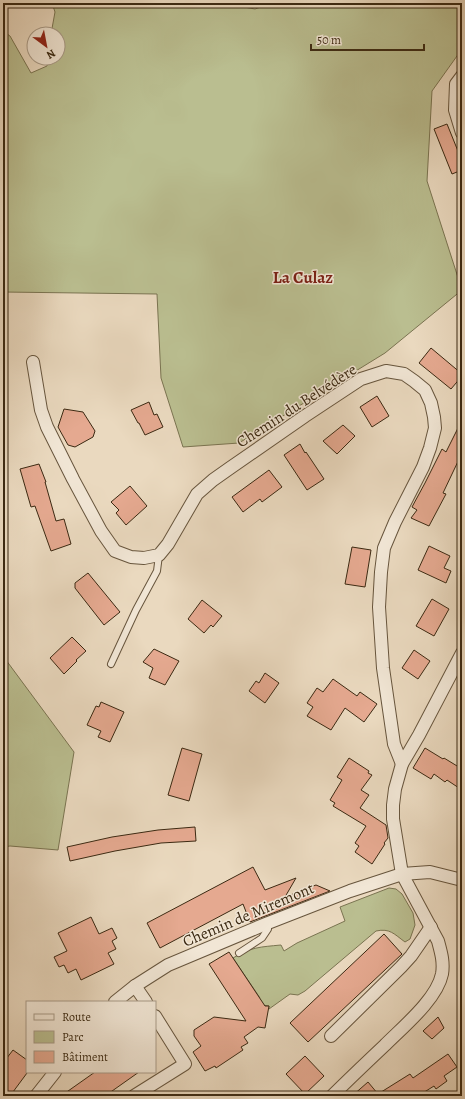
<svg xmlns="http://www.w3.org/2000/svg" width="465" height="1099" viewBox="0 0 465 1099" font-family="Alegreya,serif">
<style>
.green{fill:#babe90;stroke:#7a7451}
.building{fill:#e5a990;stroke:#3b2912}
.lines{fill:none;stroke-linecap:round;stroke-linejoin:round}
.lane-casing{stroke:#67553d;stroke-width:8}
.street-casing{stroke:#67553d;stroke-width:14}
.lane{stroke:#f1e6d5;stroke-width:6}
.street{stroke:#f1e6d5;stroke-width:12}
.labels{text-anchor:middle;stroke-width:3;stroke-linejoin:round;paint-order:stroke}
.street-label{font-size:16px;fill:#3b2912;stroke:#f1e6d5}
.neighbourhood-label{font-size:17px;font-weight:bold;fill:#7a1f14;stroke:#f1e6d5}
</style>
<rect width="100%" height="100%" fill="#ead9bf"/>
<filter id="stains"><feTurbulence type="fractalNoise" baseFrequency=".005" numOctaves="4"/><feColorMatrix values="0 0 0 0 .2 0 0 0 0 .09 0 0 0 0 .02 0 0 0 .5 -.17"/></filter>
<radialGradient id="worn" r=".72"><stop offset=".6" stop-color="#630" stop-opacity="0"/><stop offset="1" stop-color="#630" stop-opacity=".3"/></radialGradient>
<g class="green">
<path d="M52,3H139L142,4L146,3H231L233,5L255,9L272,3H462V49L432,91L427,181L462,290L385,353L239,443L183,447L161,378L157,294L3,292V31L10,36L31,73L47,66L48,58H58V34H51L55,12Z"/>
<path d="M3,656L74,752L58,850L10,846L3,847Z"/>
<path d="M389,888L396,889L402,894L413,913L415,925L410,939L405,942C394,934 390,928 376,931L305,991L298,995L290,994L269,1009V1006L262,1005L259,999L260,998L233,958C251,947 260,947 281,945L284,951L297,943L345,921L340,907Z"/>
</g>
<g class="building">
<path d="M447,124L462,161V170L452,174L434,129Z"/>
<path d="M431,348L462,374V376L451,389L419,363Z"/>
<path d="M377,396L389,416L372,427L360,407Z"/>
<path d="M149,402L154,415L157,414L163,427L145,435L139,423H138L131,410Z"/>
<path d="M64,409L83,412L95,431L93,437L75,447L68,445L58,427Z"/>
<path d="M462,420V453L443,493L446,494L429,526L411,518L417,510L412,507L425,483L442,449L446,452Z"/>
<path d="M343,425L355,436L337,454L323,441Z"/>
<path d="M300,444L305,453L306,452L324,479L307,490L284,455Z"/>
<path d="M39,464L46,482H45L56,521L64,519L71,544L51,551L35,506L31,507L20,469Z"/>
<path d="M269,470L282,487L262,502L260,499L243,512L232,497Z"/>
<path d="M130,486L147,506L126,525L116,513L119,510L111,502Z"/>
<path d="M429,546L450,556L444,568L451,571L446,583L418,570Z"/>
<path d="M352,547L371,550L365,587L345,584Z"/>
<path d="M88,573L120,612L104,625L75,588V583Z"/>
<path d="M432,599L449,609L434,636L416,626Z"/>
<path d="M202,600L222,616L213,627L211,625L204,633L188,619Z"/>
<path d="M72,637L86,651L76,660L77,661L64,674L50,658Z"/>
<path d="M154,649L179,661L165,685L149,678L153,668L143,662Z"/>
<path d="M414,650L430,661L418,679L402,668Z"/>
<path d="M265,673L279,683L265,703L249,691L256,681L259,683Z"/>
<path d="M333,679L357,696L360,692L377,704L364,722L345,708L331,730L307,716L313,707L307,703L317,688L323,692Z"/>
<path d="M101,702L124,712L110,742L98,737L101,731L87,725L96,706L99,707Z"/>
<path d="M182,748L202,754L189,801L168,795Z"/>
<path d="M425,748L443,759L444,758L462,769V790L447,780L445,782L434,774L431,779L413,768Z"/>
<path d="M349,758L369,771L368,773L372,775L361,790L369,795L360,808L386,825L388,838L384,843L385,844L372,864L355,852L359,846L355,843L366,826L333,806L335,803L330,800L342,780L337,777Z"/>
<path d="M195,827L196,841L161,843L115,851L70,861L67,847L112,837L158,830Z"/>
<path d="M253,867L265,890L296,878L285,897L316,885L330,891L250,922L243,904L160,948L147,923Z"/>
<path d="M91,917L99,934L112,928L117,938L112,941L116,949L108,953L114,964L81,980L76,969L68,973L64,965L59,967L54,957L67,951L58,933Z"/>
<path d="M384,934L402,954L308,1042L290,1023Z"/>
<path d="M229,952L265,1006H269L265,1028L258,1027L244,1037L248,1043L241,1047L243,1050L216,1068L215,1066L205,1071L193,1052L201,1046L194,1036V1030L214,1017L246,1021L209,964Z"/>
<path d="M438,1017L444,1028L432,1039L423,1031Z"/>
<path d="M13,1050L27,1060V1073L10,1096H3V1063Z"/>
<path d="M448,1054L457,1067L444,1076L447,1081L436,1089L434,1086L418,1096H352L368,1082L378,1094L410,1074L413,1078Z"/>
<path d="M305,1056L324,1076L305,1094L286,1074Z"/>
<path d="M95,1072H139L105,1096H61Z"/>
</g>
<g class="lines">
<g class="lane-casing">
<g id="lane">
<path d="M111,664L136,610L157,571L159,555"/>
<path d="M239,953L262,938L268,929V923"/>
</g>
</g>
<g class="street-casing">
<g id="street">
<path d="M462,76L456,84L455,110L462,133"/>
<path d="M33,362L41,410L47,427L73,479L101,531L115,551L131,557L144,558L159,555L168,544L197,494L213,480L230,468L305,416L361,379L386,371L404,374L414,381L425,390L431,403L434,417L435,428L430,448L423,467L395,522L384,548L381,572L379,607L383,668L394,744L402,764"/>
<path d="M135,986L146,1002"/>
<path d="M115,1002L135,986L168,965L268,923L350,891L402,874L430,872L462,880"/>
<path d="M331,1036L401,967L411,956L431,927"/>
<path d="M36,1096L55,1072"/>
<path d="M134,1096L185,1064L155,1016"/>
<path d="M332,1096C349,1079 367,1062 385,1045C403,1027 437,999 442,974C444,962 441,952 438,941L402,874L393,819V805L395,789L402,764L419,735L462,653"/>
</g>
</g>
<use href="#lane" class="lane"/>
<use href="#street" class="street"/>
</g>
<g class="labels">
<g class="street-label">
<text transform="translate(296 405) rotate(-33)" y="6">Chemin du Belvédère</text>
<text transform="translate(248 914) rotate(-23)" y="6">Chemin de Miremont</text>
</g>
<g class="neighbourhood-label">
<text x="303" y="283">La Culaz</text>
</g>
</g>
<rect width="465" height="1099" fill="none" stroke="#ead9bf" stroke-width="16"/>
<rect x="4" y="4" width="457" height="1091" fill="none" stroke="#3b2912" stroke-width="2"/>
<rect x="8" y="8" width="449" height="1083" fill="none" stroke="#3b2912"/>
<rect x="26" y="1001" width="130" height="72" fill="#f1e6d5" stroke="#a89a87"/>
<rect x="34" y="1014" width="20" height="6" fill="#f1e6d5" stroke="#a89a87"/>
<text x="62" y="1021" font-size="12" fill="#3b2912">Route</text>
<rect x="34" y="1031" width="20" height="12" fill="#babe90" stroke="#a89a87"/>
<text x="62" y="1041" font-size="12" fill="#3b2912">Parc</text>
<rect x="34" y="1051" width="20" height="12" fill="#e5a990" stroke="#a89a87"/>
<text x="62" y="1061" font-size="12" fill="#3b2912">Bâtiment</text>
<g transform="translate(46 46) rotate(148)"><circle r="19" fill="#f1e6d5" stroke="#a89a87"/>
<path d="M0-3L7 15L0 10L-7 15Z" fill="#8f2418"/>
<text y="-6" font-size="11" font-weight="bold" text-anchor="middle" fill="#3b2912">N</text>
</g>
<path d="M311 44v6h113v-6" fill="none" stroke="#3b2912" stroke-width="2"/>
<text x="317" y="44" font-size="12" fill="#3b2912" stroke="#f1e6d5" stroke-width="3" paint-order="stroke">50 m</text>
<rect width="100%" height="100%" filter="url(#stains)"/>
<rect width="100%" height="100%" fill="url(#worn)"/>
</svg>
